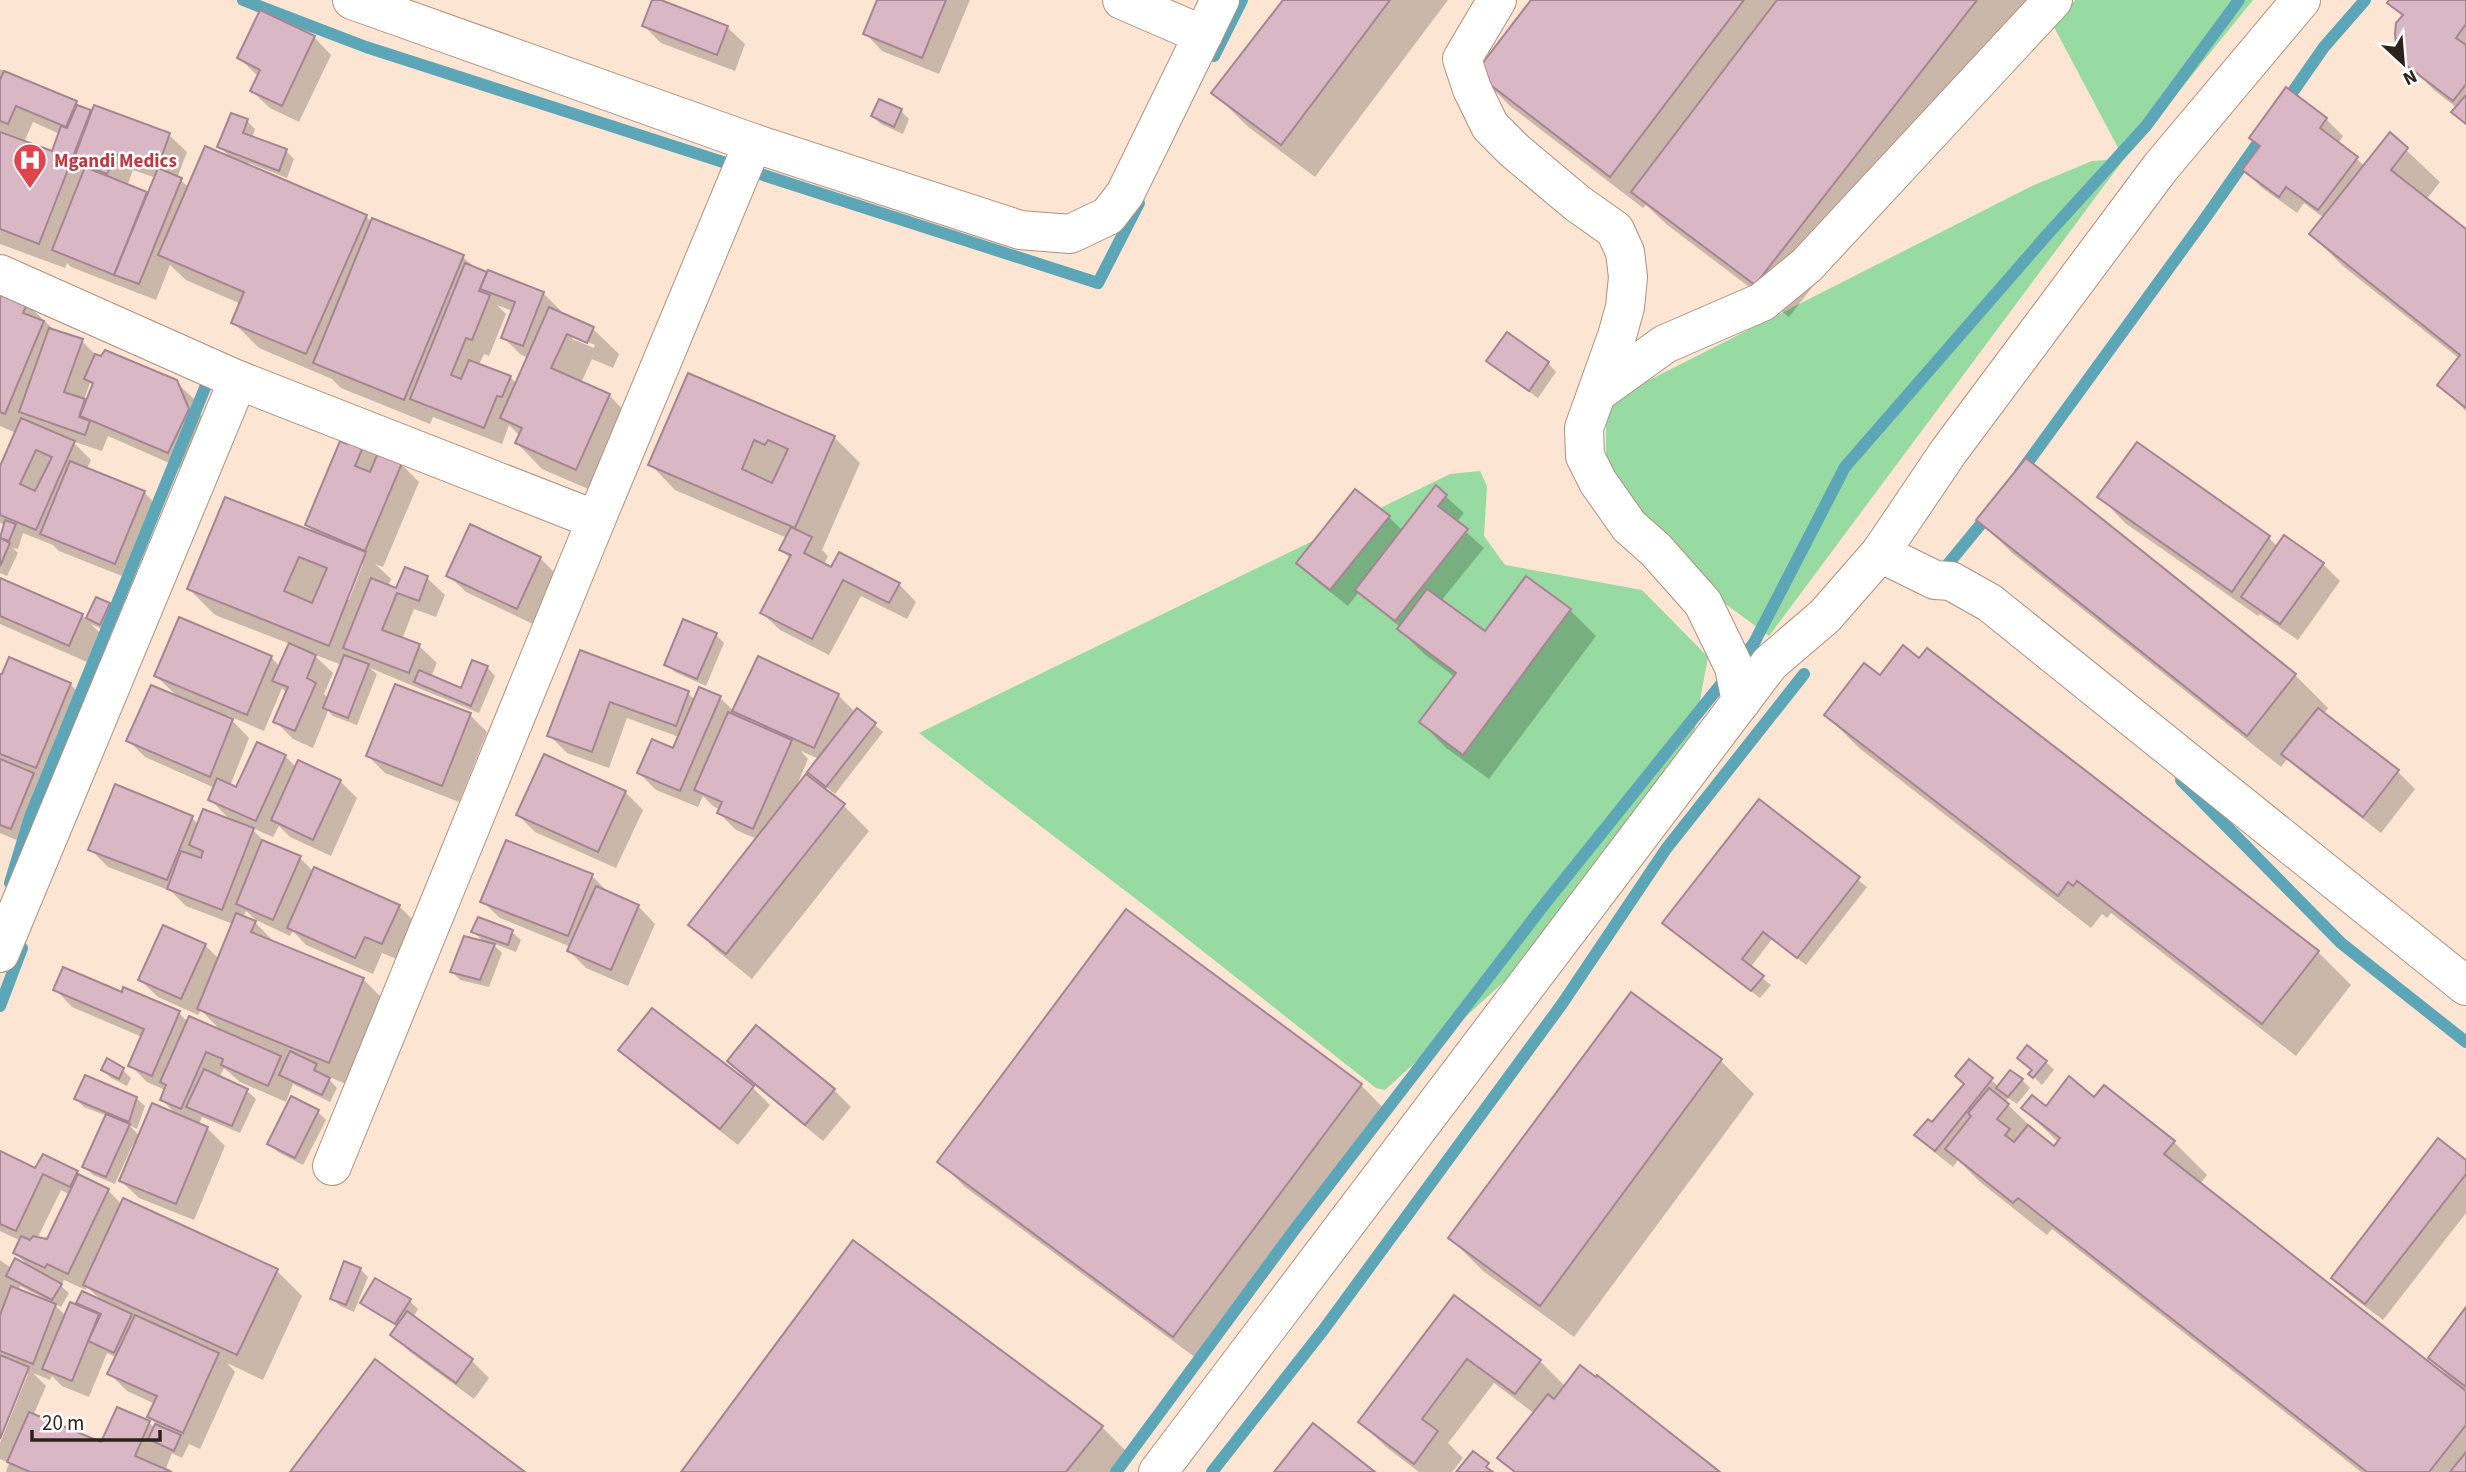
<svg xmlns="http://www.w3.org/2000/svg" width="2466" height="1472" viewBox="0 0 2466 1472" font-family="'Source Sans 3',sans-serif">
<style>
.green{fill:#97dba2}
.shadow{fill:#0003;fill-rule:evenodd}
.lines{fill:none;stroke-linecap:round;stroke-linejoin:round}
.stream{stroke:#5da6b8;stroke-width:12}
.building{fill:#dab7c4;stroke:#a68592;stroke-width:2;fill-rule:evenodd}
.minor-casing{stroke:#ac917d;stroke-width:40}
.minor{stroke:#fff;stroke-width:38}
.labels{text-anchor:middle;stroke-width:5;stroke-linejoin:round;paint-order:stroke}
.health-label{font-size:19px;font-weight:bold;fill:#be3a42;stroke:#fff;text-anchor:start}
</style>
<rect width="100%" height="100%" fill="#fde5d4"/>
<g class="green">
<path d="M2075,0H2253L2124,159L1769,636L1708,591L1606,475V402L2032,186L2092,161L2124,159L2054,27Z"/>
<path d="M1480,471L1487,486L1484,536L1505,565L1642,590L1708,657L1694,733L1518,969L1385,1090L1376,1088L1157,915L919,733L1450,474Z"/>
</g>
<g class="shadow">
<path d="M653,0L727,27L745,44L735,71L661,43L644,26Z"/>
<path d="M879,0H970L939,74L882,51L865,33Z"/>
<path d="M1285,0H1448L1315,177L1247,126L1214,93Z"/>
<path d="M1533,0H2035L1789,317L1666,224L1646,205L1643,208L1510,106L1477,73Z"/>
<path d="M2391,0H2466V125L2453,112L2457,108L2434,90L2407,63L2403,17L2389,2Z"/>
<path d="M314,37L331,55L299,122L270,108L252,91L259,77L239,58Z"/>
<path d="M0,69L76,103L92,114L95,107L169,135L187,152L177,178L189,187L232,159L219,146L247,121L255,129L252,138L286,151L294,159L287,178L249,163L248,166L366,216L372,223L463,257L475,268L543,293L561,311L559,314L593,329L619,354L613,368L592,359L581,383L609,395L634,421L602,495L542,469L517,443L520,436L509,425L502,444L433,417L430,424L341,388L332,379L259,348L233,322L241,304L186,280L170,265L156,300L71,267L67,263L65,268L0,244ZM33,122L60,134L53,153L24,142ZM133,170L156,178L149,196L127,186ZM497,305L513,311L503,337L520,354L528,358L517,384L510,377L479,365L484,354L489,356L506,314ZM572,335L595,345L594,348L572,339Z"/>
<path d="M880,101L901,111L909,119L903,134L881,124L873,116Z"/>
<path d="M2326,119L2343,136L2338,144L2365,166L2390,135L2440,182L2426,200L2466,231V411L2439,385L2460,359L2344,267L2311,234L2324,218L2304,203L2297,213L2261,187L2244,170L2261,148L2251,138Z"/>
<path d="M0,293L27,304L53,329L82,341L98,357L176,382L194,399L206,427L185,470L108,436L102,451L72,441L91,460L87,469L144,492L161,510L132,580L59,551L53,545L23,533L18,549L13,548L18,553L7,576L0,573V537L5,525L0,523V470L16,433L0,426ZM90,383L93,386L87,401L84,400ZM78,413L93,419L92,421L76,418Z"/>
<path d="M1488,361L1548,363L1556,372L1538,398Z"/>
<path d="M689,375L834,437L860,463L822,550L828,556L824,565L832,569L899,584L916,602L907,619L861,596L829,655L780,630L762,613L791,559L781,550L787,538L675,490L650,464Z"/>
<path d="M353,436L379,455L402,465L419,482L383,567L375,564L391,579L388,587L397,590L406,569L427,578L445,595L436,617L414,609L402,639L419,646L437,663L431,677L462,690L487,667L495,676L479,713L370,668L377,674L357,725L333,716L328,711L313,748L293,739L276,722L287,694L282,688L264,731L227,715L249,738L230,786L237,789L285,756L297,768L340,781L357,798L331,856L290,837L279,826L273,837L250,827L267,844L300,858L314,872L399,906L416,923L399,960L382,953L373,974L306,945L293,931L290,936L256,920L246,911L243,918L255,922L276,944L363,979L389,1005L355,1088L325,1075L337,1088L330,1102L293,1084L286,1102L240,1082L224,1068L219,1078L247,1091L256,1099L240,1133L202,1117L199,1125L207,1128L225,1146L194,1220L139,1198L121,1181L135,1147L132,1146L115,1184L93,1175L84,1166L107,1116L84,1107L76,1099L136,1098L145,1106L137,1129L129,1125L140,1136L178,1116L162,1100L165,1090L147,1082L130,1065L142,1037L72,1007L55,989L123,994L124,989L179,1013L188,1022L222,1032L201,1010L198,1015L158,997L140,980L205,945L219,959L233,924L186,906L171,891L108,867L90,849L192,818L199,825L232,822L210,799L215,788L145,757L128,740L179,698L156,676L271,657L280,667L290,644L215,615L189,589L316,535L307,525ZM359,564H363L349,600L345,599ZM313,654L342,665L328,698L324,694L333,673Z"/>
<path d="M2137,444L2269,538L2278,547L2323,564L2340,581L2298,640L2260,614L2258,616L2125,523L2100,497Z"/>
<path d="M2026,460L2295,675L2328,708L2323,715L2398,772L2415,789L2381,833L2301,771L2288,758L2281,767L2012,553L1979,520Z"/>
<path d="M1436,488L1464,513L1456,523L1484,548L1441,601L1485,633L1526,578L1570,610L1596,636L1489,779L1446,748L1421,722L1455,677L1424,654L1399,629L1400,627L1359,592L1348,606L1315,580L1298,563L1389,517L1403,531Z"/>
<path d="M471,527L540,558L558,576L535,625L466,592L448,575Z"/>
<path d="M0,580L82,615L87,620L97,599L109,604L117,612L109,632L91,624L99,632L87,662L0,624Z"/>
<path d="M716,635L724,643L706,686L675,672L666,664Z"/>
<path d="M1927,650L2318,952L2351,985L2296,1056L2111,913L2107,918L2102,914L2091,928L1859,748L1826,715L1880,677L1919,661Z"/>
<path d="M581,653L688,693L695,700L720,698L734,711L838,695L856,713L874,724L883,732L835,794L818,780L819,759L801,751L808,759L795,790L843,805L869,831L752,979L716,950L690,924L757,839L736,830L719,813L720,810L713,806L703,796L698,807L656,790L639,773L673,750L679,737L627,718L609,768L567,753L549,735Z"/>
<path d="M0,676L70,684L95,710L61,792L44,786L50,791L28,845L0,833Z"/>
<path d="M470,715L487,732L459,802L385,773L368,756Z"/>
<path d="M625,792L643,810L616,868L535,832L518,815Z"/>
<path d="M1759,801L1867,887L1806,965L1772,939L1750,968L1771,985L1760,998L1672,931Z"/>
<path d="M592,876L609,893L638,906L655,924L628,986L586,968L569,951L571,947L500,918L482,901Z"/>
<path d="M479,919L512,932L521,940L516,952L492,943L502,953L489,987L460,980L452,972L479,944L481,939L473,932Z"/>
<path d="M1631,994L1721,1061L1754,1094L1574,1337L1483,1271L1450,1238Z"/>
<path d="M621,1050L749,1085L751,1083L729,1061L834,1090L851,1107L823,1141L752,1083L750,1085L770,1105L738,1145L638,1067Z"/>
<path d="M1970,1061L1999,1087L2022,1080L2030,1088L2017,1104L2008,1098L2005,1102L2054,1149L2059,1143L2023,1108H2046L2094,1099L2174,1142L2207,1175L2200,1184L2448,1380L2450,1378L2430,1358L2466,1310V1472H2361L2052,1229L2047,1235L1980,1182L1958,1160L1953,1167L1934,1152L1916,1135L1933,1125L1966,1084Z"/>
<path d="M2046,1062L2054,1070L2042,1085L2031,1074Z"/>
<path d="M103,1070H123L131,1078L127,1086L111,1078Z"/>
<path d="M1361,1085L1386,1111L1200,1361L965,1187L939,1161Z"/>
<path d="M318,1112L326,1120L303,1165L278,1152L269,1144Z"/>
<path d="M0,1153L36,1171L77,1172L84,1179L108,1190L122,1205L277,1271L302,1296L263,1380L227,1363L235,1372L200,1449L189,1444L182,1458L172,1453L165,1471L167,1472H6L9,1463L0,1459V1443L28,1374H24L0,1434V1260L11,1268L30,1267L15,1253L21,1241L0,1231ZM61,1190L70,1195L48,1241L37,1239ZM64,1280L86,1290L87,1287L103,1302L78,1303L85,1310L66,1316L54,1304L61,1307L69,1293L61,1286ZM20,1286L45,1299L43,1301L18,1291ZM107,1353L117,1358L109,1373L127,1391L155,1404L149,1417L157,1424L155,1428L149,1423L102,1445L33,1416L46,1386L33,1373L50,1380L52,1376L62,1386L89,1397Z"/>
<path d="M2466,1162V1213L2383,1320L2350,1295L2333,1278Z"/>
<path d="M360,1269L368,1277L354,1312L340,1306L332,1298Z"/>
<path d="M1455,1298L1540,1361L1566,1387L1717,1472H1514L1500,1458L1535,1414L1494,1383L1448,1443L1463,1458L1452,1472H1419L1386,1447L1360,1422Z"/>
<path d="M410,1301L418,1309L413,1318L472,1361L489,1378L474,1399L410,1352L393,1335L398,1327L371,1311L363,1302Z"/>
<path d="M1102,1427L1127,1452L1112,1472H683Z"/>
</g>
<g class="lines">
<g class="stream">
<path d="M243,0L366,47L1098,283L1139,203"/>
<path d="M1214,56L1242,0"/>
<path d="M2285,103L2324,47L2365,0"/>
<path d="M2020,473L2201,224L2267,130"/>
<path d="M1939,575L1990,513"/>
<path d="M2181,780L2341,943L2466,1042"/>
<path d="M10,883L30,817L211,373"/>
<path d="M0,1006L22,948"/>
<path d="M1116,1472L1295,1229L1547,901L1754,643L1845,467L2046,236L2146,126L2239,0"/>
<path d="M1212,1472L1324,1329L1562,1004L1666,849L1804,674"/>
</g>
</g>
<g class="building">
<path d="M652,0H661L728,26L717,55L642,26Z"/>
<path d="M877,0H946L922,58L863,34Z"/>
<path d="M1283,0H1390L1281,145L1211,93Z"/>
<path d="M1531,0H1744L1610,177L1475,73Z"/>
<path d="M1777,0H1977L1755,285L1631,192Z"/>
<path d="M2389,0H2466V24L2456,38L2466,45V84L2453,101L2406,65L2396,44L2395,34L2396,23L2403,15L2387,3Z"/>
<path d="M260,10L315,36L282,106L250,91L260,70L237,58Z"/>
<path d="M4,71L77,101L66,127L16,106L8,124L0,121V80Z"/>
<path d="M2286,87L2327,118L2320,128L2358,157L2318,210L2286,187L2279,197L2242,170L2260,146L2249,138Z"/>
<path d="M2465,96L2466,97V124L2451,112Z"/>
<path d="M879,99L902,109L894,127L871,116Z"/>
<path d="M77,105L91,110L39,244L0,229V132L52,151L61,126L67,128Z"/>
<path d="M94,105L170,133L157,169L116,154L107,174L73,161Z"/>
<path d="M231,113L248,119L243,133L287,149L279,171L217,147Z"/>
<path d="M2390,132L2408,148L2391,170L2466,229V408L2437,385L2460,355L2309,234Z"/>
<path d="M205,146L367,215L306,354L231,323L244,292L158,255Z"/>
<path d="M85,167L147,192L114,275L52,250Z"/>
<path d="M158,168L182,178L139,284L114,275Z"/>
<path d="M372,218L464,255L404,400L313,363Z"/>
<path d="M465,263L487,272L479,291L490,295L472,340L466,338L451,375L461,379L469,360L511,376L502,397L497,396L484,428L410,399Z"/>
<path d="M488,270L544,292L523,346L501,338L515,302L480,289Z"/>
<path d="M0,291L28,302L23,313L44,321L5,414L0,412Z"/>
<path d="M549,307L594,327L587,343L567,334L551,368L610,394L576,470L515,443L522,428L500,418Z"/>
<path d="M49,328L83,339L64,392L85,399L79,417L90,421L85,435L19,412Z"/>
<path d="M1507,332L1549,362L1529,391L1486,361Z"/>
<path d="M105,350L177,380L189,409L168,453L80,416L93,383L84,379L95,354L101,356Z"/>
<path d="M688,373L835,436L795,528L648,465ZM754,440L765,445L768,440L788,449L772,483L742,469Z"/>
<path d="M21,418L75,441L36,530L0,515V466ZM36,450L52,457L35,491L20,484Z"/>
<path d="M352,434L366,440L355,466L370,472L378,453L402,463L365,551L305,525L340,441L347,444Z"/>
<path d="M2137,442L2270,536L2232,592L2097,497Z"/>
<path d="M2026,458L2296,674L2247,736L1976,520Z"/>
<path d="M70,461L145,491L115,564L40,534Z"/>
<path d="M1436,485L1447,495L1438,506L1468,529L1395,621L1355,590Z"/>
<path d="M1355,489L1390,516L1330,590L1296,563Z"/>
<path d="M225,497L366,552L329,646L187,589ZM299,557L327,568L312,603L284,591Z"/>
<path d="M5,520L16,524L9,541L0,538Z"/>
<path d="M470,524L541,557L517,609L446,576Z"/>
<path d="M791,527L812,537L804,553L831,567L839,552L900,583L889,603L843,580L812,639L760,613L791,555L779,550Z"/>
<path d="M2284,535L2324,563L2280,624L2241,597Z"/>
<path d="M0,538L10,543L0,566Z"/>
<path d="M405,567L428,576L419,601L397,593L382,630L420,644L409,673L343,648L371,578L396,588Z"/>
<path d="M1526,576L1571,609L1463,755L1419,722L1456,673L1397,629L1427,589L1485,631Z"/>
<path d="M0,578L83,614L69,646L0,616Z"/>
<path d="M96,597L110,603L100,625L86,618Z"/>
<path d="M179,617L272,656L247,715L154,676Z"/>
<path d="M683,619L717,633L697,679L664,665Z"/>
<path d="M289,643L316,655L307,678L316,683L295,731L273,722L288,687L272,681Z"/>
<path d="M1903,645L1919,658L1927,648L2319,951L2262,1024L2077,881L2073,886L2068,882L2058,896L1824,715L1864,663L1880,675Z"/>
<path d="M580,650L689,691L676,726L610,702L592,752L547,736Z"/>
<path d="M344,655L369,664L348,718L323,708Z"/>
<path d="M758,656L839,694L814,748L732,711Z"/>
<path d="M9,657L71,683L36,768L0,754V674H2Z"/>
<path d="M472,660L488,666L471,706L414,682L419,670L461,688Z"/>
<path d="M395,684L471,713L442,786L366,756Z"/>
<path d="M151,685L233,719L210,777L126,741Z"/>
<path d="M699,687L721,696L680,791L637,773L652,739L673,748Z"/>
<path d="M857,708L876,723L826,787L807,772Z"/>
<path d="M2318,708L2399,770L2363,817L2281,754Z"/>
<path d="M728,712L792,740L753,829L717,813L722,802L694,790Z"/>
<path d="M257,742L286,755L256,821L208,800L217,778L236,787Z"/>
<path d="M544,754L626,791L598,852L516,815Z"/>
<path d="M0,759L34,773L11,829L0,825Z"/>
<path d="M298,760L341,780L313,840L271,820Z"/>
<path d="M806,774L845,804L726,954L688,925Z"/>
<path d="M115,784L193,816L167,880L88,850Z"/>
<path d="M1759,799L1860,877L1797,958L1763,932L1742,959L1764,976L1751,991L1662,923Z"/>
<path d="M203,809L254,828L222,910L167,889L181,851L201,858L203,851L189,845Z"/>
<path d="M262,840L301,856L273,920L236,904Z"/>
<path d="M506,840L593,874L568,936L480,902Z"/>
<path d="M314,867L400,905L382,944L365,937L355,958L287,928Z"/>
<path d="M596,886L639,905L611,970L567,951Z"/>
<path d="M1126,909L1362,1084L1173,1337L937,1162Z"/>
<path d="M236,913L256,921L251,932L364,978L329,1063L197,1009Z"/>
<path d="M478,917L513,930L508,945L471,932Z"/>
<path d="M163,925L206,944L181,999L138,980Z"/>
<path d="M464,936L495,944L480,980L450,972Z"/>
<path d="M63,967L122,992L123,987L180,1011L152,1076L128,1066L144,1029L53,990Z"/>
<path d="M1631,992L1722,1059L1540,1306L1448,1238Z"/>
<path d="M652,1008L754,1086L720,1129L618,1050Z"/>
<path d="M189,1016L281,1056L268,1086L221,1065L223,1059L206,1052L181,1109L160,1100L166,1085L160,1082Z"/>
<path d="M756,1025L835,1089L805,1125L727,1061Z"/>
<path d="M2027,1045L2047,1061L2033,1078L2028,1074L2032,1070L2017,1058Z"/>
<path d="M290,1051L317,1064L314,1070L330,1078L322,1095L279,1075Z"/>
<path d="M107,1058L124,1068L119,1079L101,1070Z"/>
<path d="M1969,1059L1993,1078L1935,1151L1914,1135L1928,1119L1932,1122L1964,1084L1955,1076Z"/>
<path d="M204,1069L248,1089L232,1126L186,1107Z"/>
<path d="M2010,1070L2023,1079L2008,1097L1996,1088Z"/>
<path d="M85,1075L137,1097L129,1122L74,1099Z"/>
<path d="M2069,1076L2094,1097L2104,1085L2175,1141L2164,1154L2466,1391V1425L2429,1472H2367L2018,1198L2013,1203L1945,1149L1971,1116L1968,1113L1989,1088L2009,1104L1997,1119L2010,1129L2005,1135L2014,1142L2028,1125L2054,1146L2060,1138L2021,1108L2032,1095L2046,1106Z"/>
<path d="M291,1096L319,1110L295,1158L267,1144Z"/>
<path d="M152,1103L208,1127L176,1204L119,1181Z"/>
<path d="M106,1114L130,1124L106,1177L82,1167Z"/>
<path d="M2438,1138L2466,1160V1174L2365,1304L2331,1278Z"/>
<path d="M0,1151L35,1168L43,1154L78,1171L70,1187L43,1174L16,1231L0,1224Z"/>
<path d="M78,1174L109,1189L68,1274L47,1264L45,1268L13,1253L21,1236L30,1240L33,1236L47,1239Z"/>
<path d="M123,1198L278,1269L237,1355L83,1285Z"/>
<path d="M853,1240L1103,1426L1066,1472H681Z"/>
<path d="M15,1258L62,1284L52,1300L6,1276Z"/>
<path d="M344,1261L361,1268L346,1305L330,1299Z"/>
<path d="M375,1278L411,1299L395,1324L360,1303Z"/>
<path d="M11,1286L56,1304L33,1364L0,1351V1315Z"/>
<path d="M82,1291L132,1314L114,1353L88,1341L101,1314L76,1303Z"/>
<path d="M1454,1295L1541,1360L1515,1394L1467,1359L1422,1419L1438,1431L1414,1464L1358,1422Z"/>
<path d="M70,1302L99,1314L72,1381L42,1369Z"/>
<path d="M2466,1307V1387L2428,1358Z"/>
<path d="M407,1311L473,1359L456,1383L390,1335Z"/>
<path d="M135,1315L219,1353L183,1433L147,1417L157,1396L107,1374Z"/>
<path d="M0,1355L29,1367L0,1439Z"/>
<path d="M375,1359L525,1472H290Z"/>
<path d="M1580,1365L1596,1377L1597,1375L1720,1472H1515L1497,1458L1548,1394L1554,1399Z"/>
<path d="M117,1407L150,1421L135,1456L172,1472H30L7,1462L29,1412L101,1442Z"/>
<path d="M1313,1423L1375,1472H1274Z"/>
<path d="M155,1424L181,1435L174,1451L148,1439Z"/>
<path d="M1473,1451L1489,1463L1486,1467L1493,1472H1456Z"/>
<path d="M2466,1452V1472H2450Z"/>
</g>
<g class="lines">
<g class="minor-casing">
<g id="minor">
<path d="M352,0L753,143L1020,230L1070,234L1108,216L1125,194L1220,0"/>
<path d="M1122,0L1203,35"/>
<path d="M1497,0L1462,59L1472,89L1490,126L1515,151L1577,203L1615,230L1625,252L1628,277L1625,307L1617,336L1584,428L1585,456L1598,482L1629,526L1656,550L1703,603L1734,667L1741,702"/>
<path d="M0,274L238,380L596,520"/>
<path d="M1597,393L1665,344L1762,302L1807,265L2053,0"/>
<path d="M1880,553L1935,580L1951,581L1990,603L2466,986"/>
<path d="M0,953L238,380"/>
<path d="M332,1166L596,520L753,143"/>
<path d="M1158,1472L1770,663L1825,616L1880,553L1949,451L2160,168L2301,0"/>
</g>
</g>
<use href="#minor" class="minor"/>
</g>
<defs>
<g id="hospital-pin" transform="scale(1.75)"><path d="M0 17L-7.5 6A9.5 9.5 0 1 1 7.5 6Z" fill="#e0444e" stroke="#fff"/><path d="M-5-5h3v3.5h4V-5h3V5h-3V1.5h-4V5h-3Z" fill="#fff"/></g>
</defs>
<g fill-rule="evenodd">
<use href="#hospital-pin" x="30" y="160"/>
</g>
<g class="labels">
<g class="health-label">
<text x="54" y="167">Mgandi Medics</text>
</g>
</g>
<g transform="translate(2403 63) rotate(154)" stroke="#ffffff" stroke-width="5" paint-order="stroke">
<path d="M0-5L12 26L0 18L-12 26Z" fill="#2c221a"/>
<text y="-10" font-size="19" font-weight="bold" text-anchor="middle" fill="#2c221a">N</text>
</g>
<path d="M32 1430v10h128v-10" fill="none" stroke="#2c221a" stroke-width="3.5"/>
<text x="42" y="1430" font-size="21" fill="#2c221a" stroke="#ffffff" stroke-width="5" paint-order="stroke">20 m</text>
</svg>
